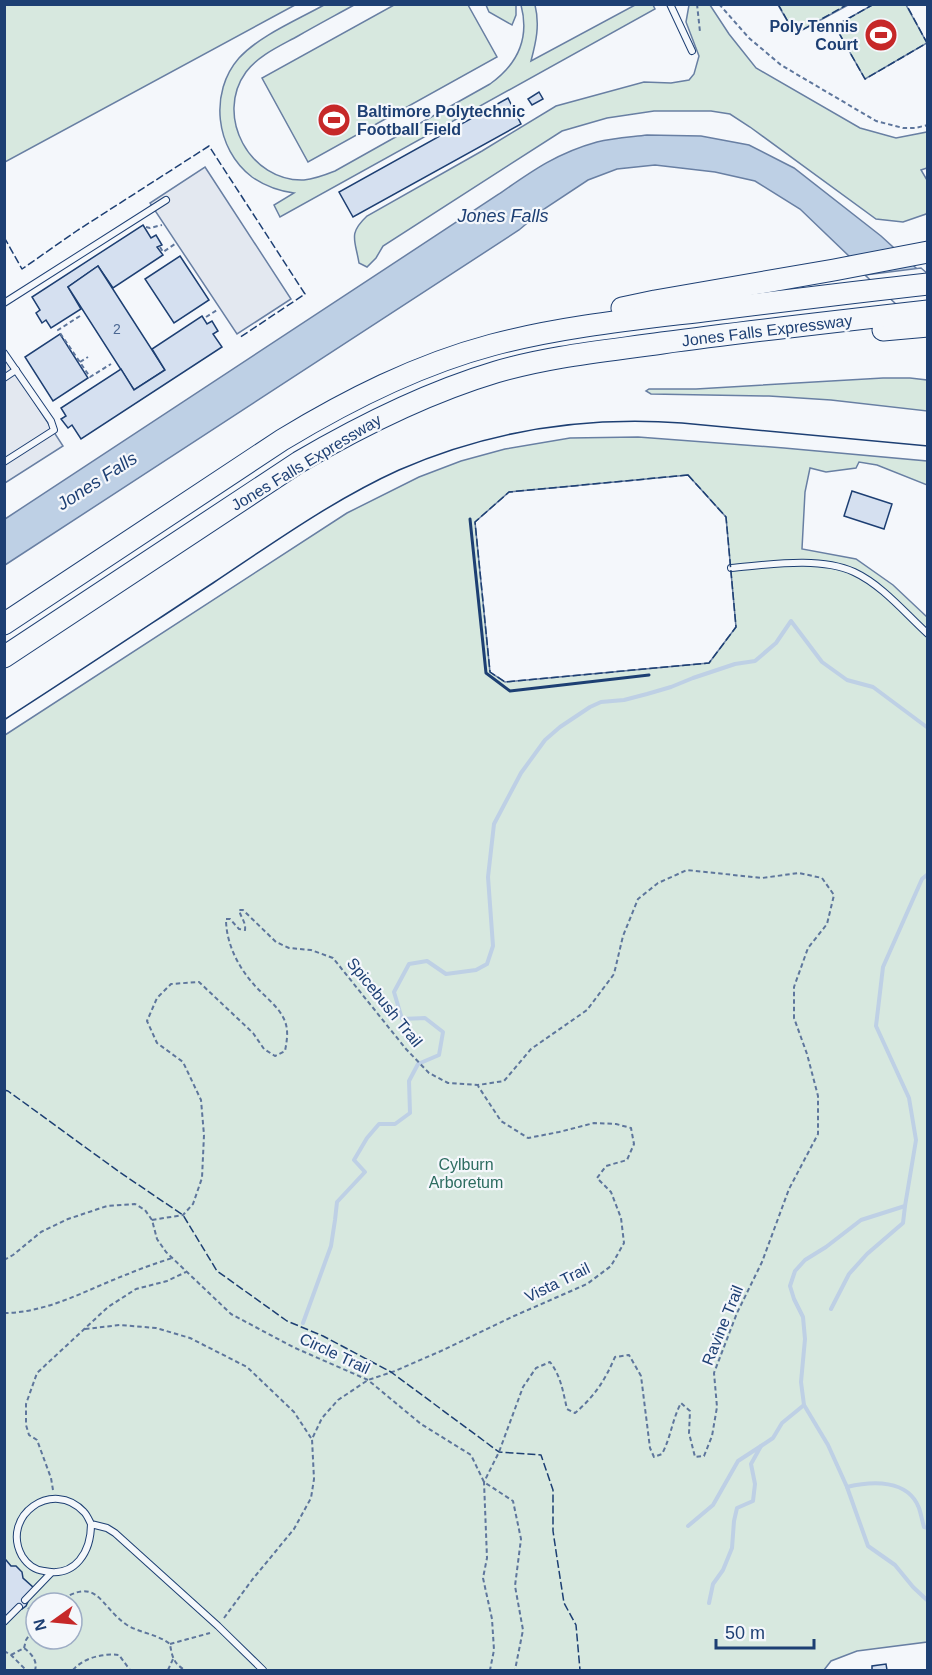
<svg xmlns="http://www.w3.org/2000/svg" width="932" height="1675" viewBox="0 0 932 1675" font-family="Arial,sans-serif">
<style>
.green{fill:#d7e8df;stroke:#687fa3;stroke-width:1.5;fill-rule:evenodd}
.parking{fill:#e3e8f0;stroke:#687fa3;stroke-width:1.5}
.water{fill:#bed0e5;stroke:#687fa3;stroke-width:1.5}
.pier{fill:#f4f7fb;stroke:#687fa3;stroke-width:1.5}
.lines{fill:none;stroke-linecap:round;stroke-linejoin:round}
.stream{stroke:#bed0e5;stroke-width:4}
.building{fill:#d5e0f0;stroke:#1d3f73;stroke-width:1.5}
.lane-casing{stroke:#1d3f73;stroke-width:8}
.highway-casing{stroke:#1d3f73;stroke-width:23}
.path{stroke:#5e769c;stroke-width:2;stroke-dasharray:4.5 3;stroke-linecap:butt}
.lane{stroke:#f4f7fb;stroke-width:6}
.highway{stroke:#f4f7fb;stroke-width:21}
.tram{stroke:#1d3f73;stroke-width:1.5}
.fence{stroke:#1d3f73;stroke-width:1.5;stroke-dasharray:8 3;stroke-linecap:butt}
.wall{stroke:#1d3f73;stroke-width:3}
.labels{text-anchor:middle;stroke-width:4.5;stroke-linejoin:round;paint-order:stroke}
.number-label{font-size:14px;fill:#4b6792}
.poi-label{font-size:16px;font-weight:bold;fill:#1d3f73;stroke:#f4f7fb;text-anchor:end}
.street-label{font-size:16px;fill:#1d3f73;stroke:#f4f7fb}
.park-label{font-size:16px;fill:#2c6c60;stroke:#f4f7fb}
.water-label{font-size:18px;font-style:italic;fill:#1d3f73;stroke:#f4f7fb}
</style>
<rect width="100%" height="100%" fill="#f4f7fb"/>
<g class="green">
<path d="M5,4H295V5L5,162Z"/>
<path d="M874,4L906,5L927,43L865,79L835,26Z"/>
<path d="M324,5H354C336,15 317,25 298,36C280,46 259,55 246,72C214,116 250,182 304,180C315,179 325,175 335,171L490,84C518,64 530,39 521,5H535C540,25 536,42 531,61L635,5H653L655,9L280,217L274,205L294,193C279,191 265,186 252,177C215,149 209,92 239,58C259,36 297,20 324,5Z"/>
<path d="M394,5H468L497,57L308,162L262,78Z"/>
<path d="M486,5H516V15L512,25L489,12Z"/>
<path d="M689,5H710L729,34L756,68L860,128L896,138L927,132V168L921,170L927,180L928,211L926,214L903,222L876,219L750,127L730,114L711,111H654L607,118L562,131L383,246L376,258L367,267L359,263C355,239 348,234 367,216L482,151L556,106L644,82L671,83L689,80L694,74L699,56L686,22Z"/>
<path d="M778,5H848L795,34Z"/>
<path d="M883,378H910L927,380V411L831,400L769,396L651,394L646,391L649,389H696Z"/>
<path d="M638,437L784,448L927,461V485L877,465L859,462L856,468L826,472L810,468L805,492L802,549L856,559L893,585L927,617V1642L857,1651L831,1661L824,1670H5V735L347,513L419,477L461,461L505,449L570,438ZM688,475L726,517L736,627L709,663L505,682L490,672L475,522L509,492ZM36,1603H72V1639H36Z"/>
</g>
<g class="parking">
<path d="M205,167L291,299L237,334L150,203Z"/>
<path d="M4,355L63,446L5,483H4Z"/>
</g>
<path class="water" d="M647,135L701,136L749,145L794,168L881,236L927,278V331L800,209L755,181L715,172L655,165L617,169L588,180L544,209L519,230L5,565V519L499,194C532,171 557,153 597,142C613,138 631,137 647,135Z"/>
<path class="pier" d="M921,268L928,274V334L865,275Z"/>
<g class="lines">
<g class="stream">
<path d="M928,874L922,879L883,967L876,1026L909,1098L916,1140L905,1206L861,1220L826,1247L805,1260L795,1271L790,1286L794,1299L803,1317L805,1339L801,1382L804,1405L828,1445L847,1487L868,1546L895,1565L913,1587L928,1601"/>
<path d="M831,1309L849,1274L867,1254L903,1223L905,1206"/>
<path d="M303,1323L331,1246L335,1220L337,1202L365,1172L354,1160L367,1138L379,1124H395L410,1113L409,1081L418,1064L439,1055L443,1032L425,1018L402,1019L394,992L409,964L427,961L446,974L476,970L487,964L493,946L488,877L494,824L521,773L545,740L560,727L590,707L601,702L624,700L647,694L671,687L693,678L735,664L755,661L776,643L791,621L822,662L847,680L873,687L928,728"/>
<path d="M847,1487C872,1481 908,1479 919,1508C921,1514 922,1520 924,1527L928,1528"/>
<path d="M688,1526L713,1505L738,1461L761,1446"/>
<path d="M709,1603L713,1584L723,1570L732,1548L734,1521L737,1508L753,1501L755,1484L751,1464L761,1446L773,1438L782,1423L804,1405"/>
</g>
</g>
<g class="building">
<path d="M539,92L543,99L532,105L528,99Z"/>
<path d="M508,98L521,124L353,217L339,192Z"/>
<path d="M143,225L151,238L156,235L162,245L157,247L163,255L113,288L98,266L68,287L81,309L51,328L46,320L42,323L36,313L40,310L32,297Z"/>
<path d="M180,256L209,300L174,323L145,279Z"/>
<path d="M98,266L165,370L134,390L68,287Z"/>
<path d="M202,316L207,324L212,321L218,331L213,334L222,347L81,439L72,425L68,428L61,419L66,416L61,408L121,369L134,390L165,370L152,349Z"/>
<path d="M60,334L88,378L53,401L25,357Z"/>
<path d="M852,491L892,504L884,529L844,516Z"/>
<path d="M6,1560L11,1566H16L22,1572L23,1578L34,1588L26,1606L22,1609L18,1605L4,1619V1562Z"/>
<path d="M886,1664L887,1670H871H872V1666Z"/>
</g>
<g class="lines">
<g class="lane-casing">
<g id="lane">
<path d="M670,4L692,51"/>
<path d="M4,303L166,200"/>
<path d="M4,353L51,421L54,430L4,462"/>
<path d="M4,378L16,370"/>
<path d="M731,568C767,565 819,556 854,572C882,585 905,613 928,634"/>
<path d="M91,1524C91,1551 76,1578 44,1571C35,1570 27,1564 22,1556C0,1516 53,1478 84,1512C87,1515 89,1520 91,1524L107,1528L115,1533L218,1626L263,1670"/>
<path d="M25,1600L51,1573"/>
<path d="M4,1622L19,1607"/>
</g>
</g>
<g class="highway-casing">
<g id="highway">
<path d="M622,308L655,301L834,270L928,252"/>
<path d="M883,330L928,326"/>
<path d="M4,624L282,440C348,400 417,365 492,345C564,326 638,319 711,310C783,301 855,292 928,284"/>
<path d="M4,657L299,462C362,425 426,393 496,372C550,356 606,351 662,343C750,331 839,321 928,311"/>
</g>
</g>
<g class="path">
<path d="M697,4L700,32"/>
<path d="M719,4L749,38L781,65L876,121L903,128H915L928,125"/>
<path d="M146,227L150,228L162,225"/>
<path d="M160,247L163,252L175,244"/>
<path d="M80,316L58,330L90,377L111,364"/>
<path d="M206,317L217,310"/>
<path d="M80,362L88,357"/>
<path d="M152,1220L183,1215L193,1204L202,1178L204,1135L201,1100L183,1062L157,1043L147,1021L157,998L171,984L199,982L253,1033L264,1049L275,1056L285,1051C287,1040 289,1030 284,1019C279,1008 268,999 259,990C241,972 226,946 226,919H230L239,929L245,930C246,922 241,918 239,910H243L276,942L289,948L311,950L333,958L406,1049L429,1073L448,1083L478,1085L504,1081L531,1049L587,1010L614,974L623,936L638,899L658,883L687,870L762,878L799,873L822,878L834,895L827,924L808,948L794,987V1018L807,1054L818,1096V1134L789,1189L762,1262L737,1313L714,1373L717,1407L712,1436L704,1456L695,1457L689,1433L690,1411L681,1403C672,1420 671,1437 662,1454L654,1457L650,1448L641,1376L629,1355L615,1357C605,1380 595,1396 575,1413L567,1409C563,1392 561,1376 550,1362L536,1368L523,1387L499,1452L484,1482L487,1558L483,1578L492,1619L494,1650L490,1670"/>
<path d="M4,1260L13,1255L41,1232L68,1219L107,1206L135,1204L145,1210L152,1220L157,1239L166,1252L231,1314L293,1347L368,1380L421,1424L471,1455L484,1482L513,1501L521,1539L515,1586L523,1630L515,1670"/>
<path d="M4,1313C48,1313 88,1289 128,1274C142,1268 157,1263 172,1258"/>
<path d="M85,1329L120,1325L156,1328L190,1338L247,1367L294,1412L311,1438"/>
<path d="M53,1490L51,1478L37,1440L29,1435L26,1425V1404L37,1373L108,1307L136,1289L167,1281L186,1272"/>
<path d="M57,1603C98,1574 98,1605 127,1625C140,1633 157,1634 170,1644C172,1657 174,1664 185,1670"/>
<path d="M28,1608L36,1616"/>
<path d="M224,1618L252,1580L294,1529L311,1498L314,1479L312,1439L322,1418L338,1400L368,1380L395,1371L441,1351L514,1316L587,1284L611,1266L624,1243L621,1218L611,1192L597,1178L606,1166L627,1160L634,1144L631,1128L616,1124L594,1123L559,1132L528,1138L501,1121L478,1086"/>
<path d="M170,1644L210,1633"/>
<path d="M24,1648L26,1640L36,1625"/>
<path d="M4,1651L11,1655L26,1670"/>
<path d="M11,1655L24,1648C31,1653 38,1661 35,1670"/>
<path d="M73,1670C83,1658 103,1653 119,1655L130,1670"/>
<path d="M168,1670L173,1659"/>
</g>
<use href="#lane" class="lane"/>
<use href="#highway" class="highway"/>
<path class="tram" d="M4,720C74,675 143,629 213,583C273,543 333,500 399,470C488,431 585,416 682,423L928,446"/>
<g class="fence">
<path d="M778,4L795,34L848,4"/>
<path d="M874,4L835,26L865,79L927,43L906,4"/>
<path d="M4,237L22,269L78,230L209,146L305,294L239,338"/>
<path d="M688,475L726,517L736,627L709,663L505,682L490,672L475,522L509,492Z"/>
<path d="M4,1090L8,1091L118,1171L183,1215L217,1271L287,1321L323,1336L391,1372L499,1452L541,1455L553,1490V1531L557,1558L564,1603L576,1625L580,1670"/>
</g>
<path class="wall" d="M470,519L486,673L510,691L649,675"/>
</g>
<defs>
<g id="stadium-disc" transform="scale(1.725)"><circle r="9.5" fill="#c62828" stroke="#f4f7fb"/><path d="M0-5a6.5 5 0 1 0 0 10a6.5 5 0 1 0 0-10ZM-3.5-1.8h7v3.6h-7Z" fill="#fff"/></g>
</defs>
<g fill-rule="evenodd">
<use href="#stadium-disc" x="881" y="35"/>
<use href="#stadium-disc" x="334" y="120"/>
</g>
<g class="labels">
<g class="number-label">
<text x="117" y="334">2</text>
</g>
<g class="poi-label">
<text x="858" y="32">Poly Tennis<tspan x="858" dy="18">Court</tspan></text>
<text x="357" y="117" text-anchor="start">Baltimore Polytechnic<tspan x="357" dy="18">Football Field</tspan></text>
</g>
<g class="street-label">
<text transform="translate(767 330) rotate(-7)" y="6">Jones Falls Expressway</text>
<text transform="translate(306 462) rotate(-31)" y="6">Jones Falls Expressway</text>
<text transform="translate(385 1002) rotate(51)" y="6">Spicebush Trail</text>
<text transform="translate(557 1282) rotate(-26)" y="6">Vista Trail</text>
<text transform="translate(722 1325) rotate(-68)" y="6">Ravine Trail</text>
<text transform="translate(335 1353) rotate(25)" y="6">Circle Trail</text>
</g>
<g class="park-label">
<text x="466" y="1170">Cylburn<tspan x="466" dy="18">Arboretum</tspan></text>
</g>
<g class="water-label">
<text x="503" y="222">Jones Falls</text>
<text transform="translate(97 481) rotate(-33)" y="6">Jones Falls</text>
</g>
</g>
<rect width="932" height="1675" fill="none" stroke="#1d3f73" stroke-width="12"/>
<g transform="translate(54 1621) rotate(255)"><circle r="28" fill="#f4f7fb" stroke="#9eadc5" stroke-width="1.5"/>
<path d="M0-4.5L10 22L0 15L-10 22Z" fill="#c62828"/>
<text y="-9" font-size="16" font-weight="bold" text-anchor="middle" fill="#1d3f73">N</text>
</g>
<path d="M716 1639v9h98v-9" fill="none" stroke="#1d3f73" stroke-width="3"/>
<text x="725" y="1639" font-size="18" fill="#1d3f73" stroke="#f4f7fb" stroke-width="4.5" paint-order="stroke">50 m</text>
</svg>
